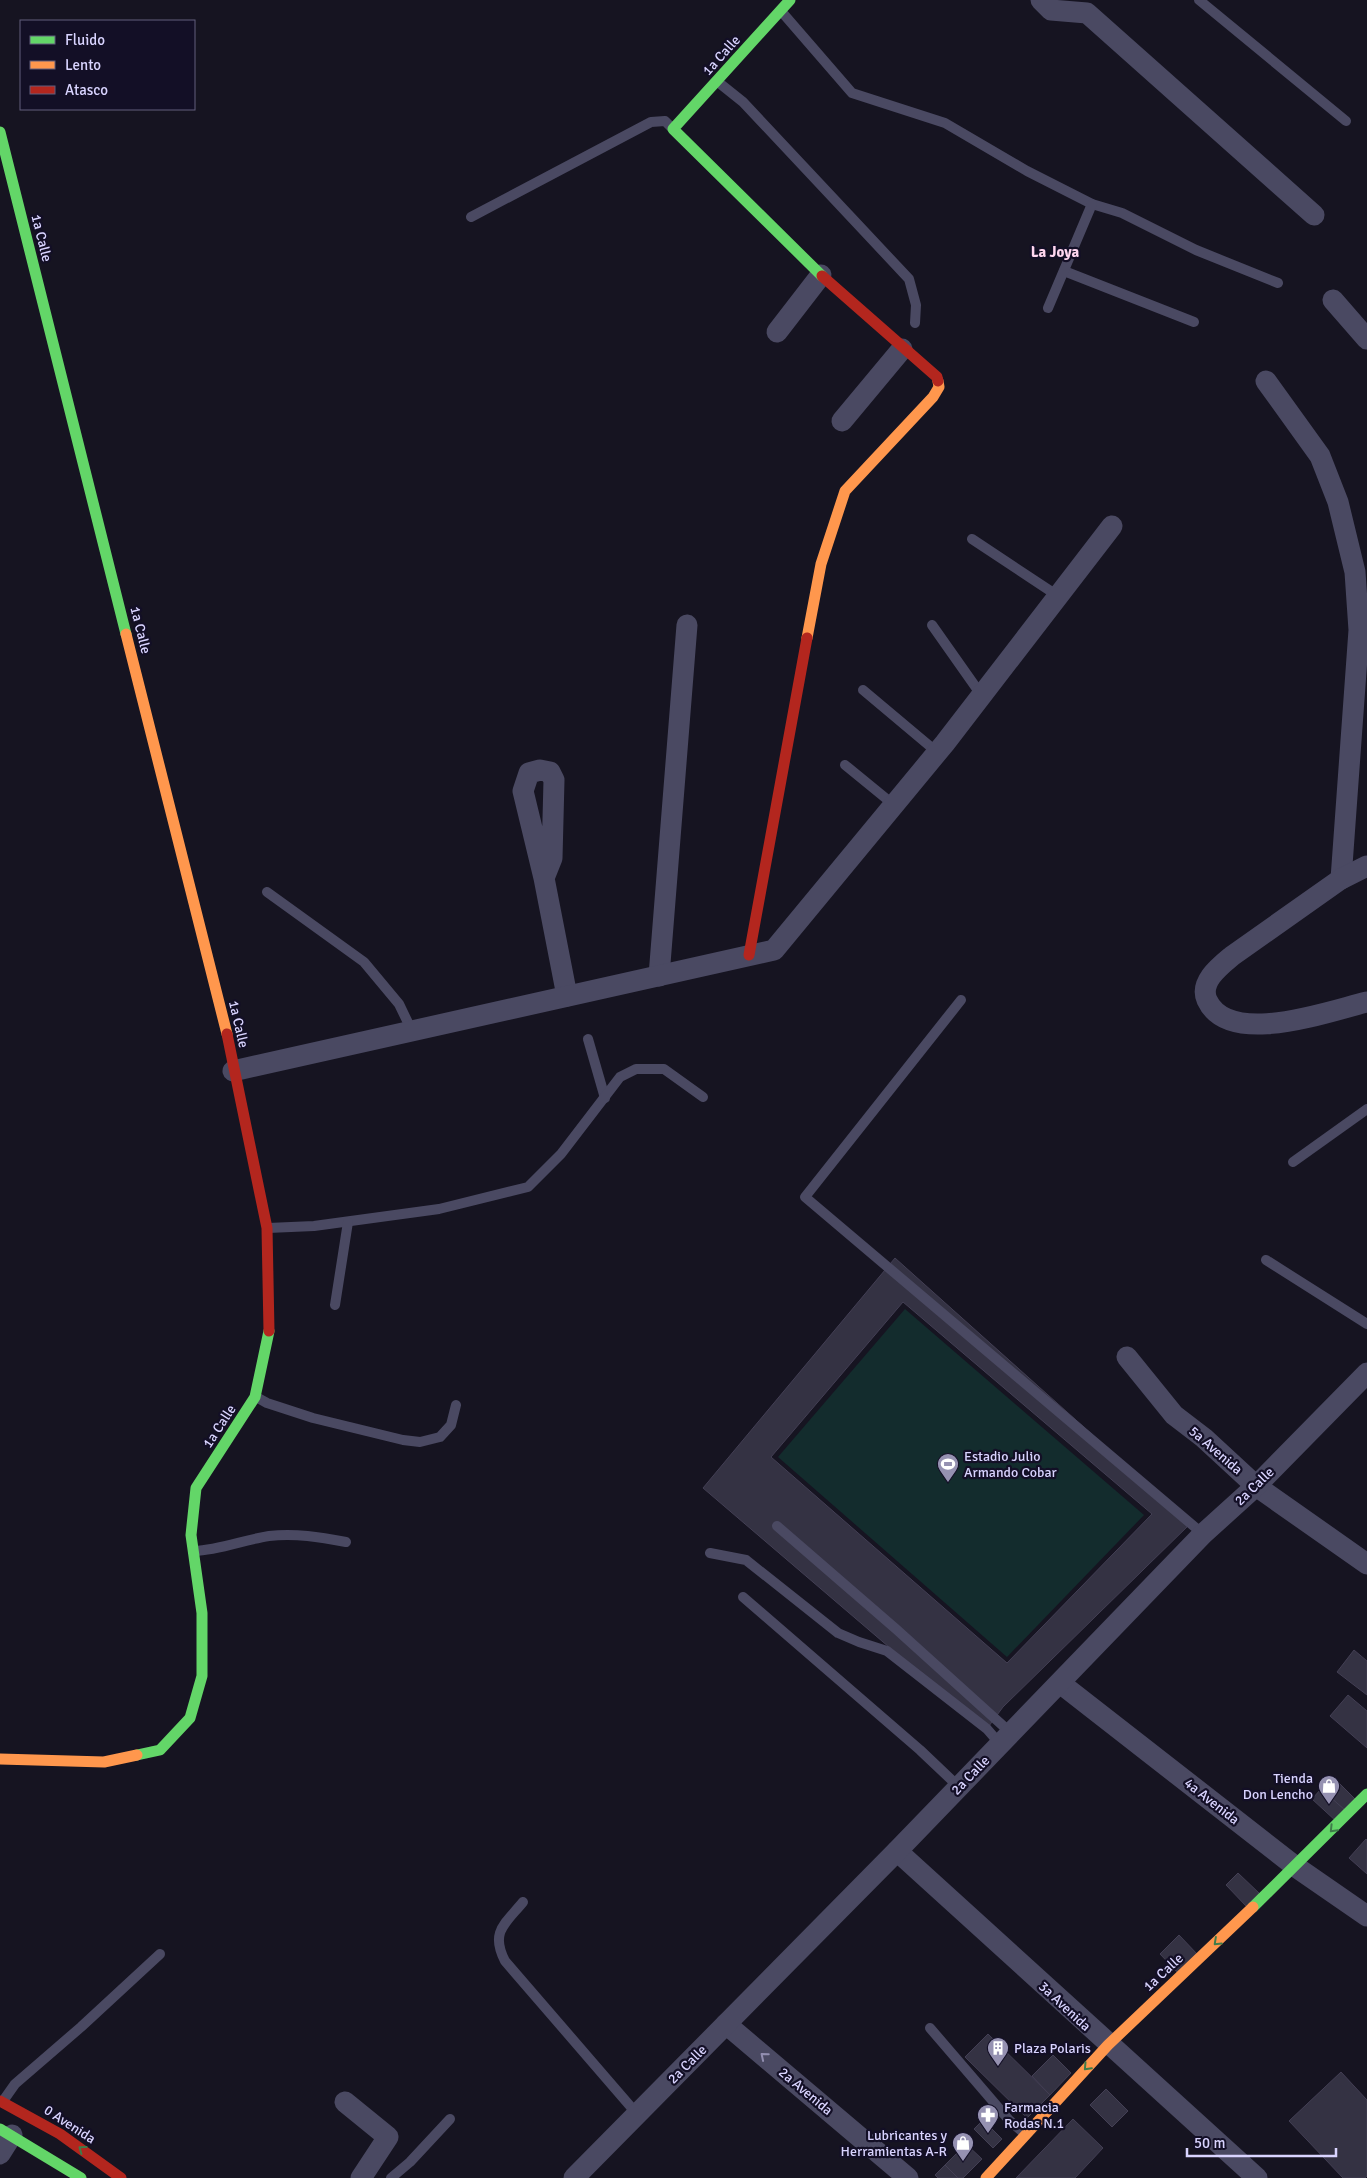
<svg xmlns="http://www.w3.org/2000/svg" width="1367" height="2178" viewBox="0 0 1367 2178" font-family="Signika,sans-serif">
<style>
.green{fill:#132c2d}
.building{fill:#343243;stroke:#433f54;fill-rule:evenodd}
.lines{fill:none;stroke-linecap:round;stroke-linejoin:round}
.lane{stroke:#4a4962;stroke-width:10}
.street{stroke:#4a4962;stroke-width:21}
.fast{stroke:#63d668;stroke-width:11}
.slow{stroke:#ff974d;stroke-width:11}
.jam{stroke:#b3261e;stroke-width:11}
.oneway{stroke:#3f7c4a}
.oneway2{stroke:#928eb0}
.labels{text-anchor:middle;stroke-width:4.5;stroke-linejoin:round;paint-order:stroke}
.street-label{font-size:14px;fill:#d9d4ff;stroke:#130f26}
.poi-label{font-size:14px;fill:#d9d4ff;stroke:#130f26;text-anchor:start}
.neighbourhood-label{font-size:15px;font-weight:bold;fill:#ffd6f0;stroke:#130f26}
</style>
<rect width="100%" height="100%" fill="#161421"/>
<path class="green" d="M905,1309L1144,1515L1007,1657L778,1457Z"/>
<g class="building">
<path d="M895,1258L1191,1523L1003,1707L986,1730L703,1488ZM903,1302L1152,1514L1007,1663L771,1457Z"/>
<path d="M1354,1650L1367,1661V1695L1337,1672Z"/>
<path d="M1348,1695L1367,1711V1748L1330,1716Z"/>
<path d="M1332,1776L1356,1800L1346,1811L1321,1789Z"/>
<path d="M1321,1789L1346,1811L1337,1822L1312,1799Z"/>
<path d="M1366,1839L1367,1840V1874L1349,1858Z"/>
<path d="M1238,1873L1260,1894L1247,1907L1226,1885Z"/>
<path d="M1179,1935L1198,1955L1179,1974L1160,1954Z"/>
<path d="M988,2034L1050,2095L1027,2118L965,2057Z"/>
<path d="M1053,2055L1071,2073L1050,2095L1032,2076Z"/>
<path d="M1341,2072L1367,2100V2176L1365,2178H1343L1289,2121Z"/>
<path d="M1106,2089L1128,2111L1112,2127L1090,2105Z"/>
<path d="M1073,2119L1103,2148L1075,2178H1016Z"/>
<path d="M983,2120L1002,2139L993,2148L974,2129Z"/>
<path d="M966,2144L982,2159L963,2178H958L945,2165Z"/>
<path d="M945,2165L958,2178H938L935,2175Z"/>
</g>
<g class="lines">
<g class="lane">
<path d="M1199,0L1346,121"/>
<path d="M781,11L852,93L945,123L1027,171L1092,204L1122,213L1196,250L1278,283"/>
<path d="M718,82L743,102L909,279L916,305L915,323"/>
<path d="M471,217L651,122L665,121L671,127"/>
<path d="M1064,271L1194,322"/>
<path d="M1048,308L1092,204"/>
<path d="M972,539L1058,596"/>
<path d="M932,625L982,696"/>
<path d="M863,690L938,753"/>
<path d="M845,765L894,805"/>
<path d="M267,892L364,962L399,1004L412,1031"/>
<path d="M961,1000L805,1197L1203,1534"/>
<path d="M588,1039L605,1098"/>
<path d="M1293,1162L1367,1109"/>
<path d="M268,1228L314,1226L439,1209L528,1187L561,1154L620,1077L636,1069H664L703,1097"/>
<path d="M1266,1260L1367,1324"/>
<path d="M335,1305L348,1222"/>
<path d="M256,1397L267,1403L313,1418L403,1440L420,1442L440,1437L451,1425L456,1405"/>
<path d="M777,1526L896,1629L1011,1733"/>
<path d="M194,1551C220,1550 243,1540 269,1536C295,1533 320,1537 346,1542"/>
<path d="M710,1553L746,1560L838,1633L859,1642L887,1651L987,1729L1000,1744"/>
<path d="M743,1597L920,1750L959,1787"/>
<path d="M523,1902C505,1924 490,1932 505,1961L637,2114"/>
<path d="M930,2028L1009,2120L1025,2134"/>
<path d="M3,2101L15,2084L81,2027L160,1954"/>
<path d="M391,2178L410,2162L450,2119"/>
</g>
<g class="street">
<path d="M1041,0L1051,10L1087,13L1314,215"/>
<path d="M1333,300L1367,339"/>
<path d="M777,332L821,275"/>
<path d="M1266,381L1320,456L1338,502L1355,572L1359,630L1341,879"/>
<path d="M842,421L902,349"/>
<path d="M1367,866L1341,879L1232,956C1220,966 1199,982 1207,1000C1229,1048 1329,1011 1367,1002"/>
<path d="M544,878L552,858L554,780L550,772L540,770L529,773L523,791L544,878L567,996"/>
<path d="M659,976L687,625"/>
<path d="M233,1071L774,950L945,743L1112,526"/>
<path d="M1127,1357L1174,1415L1204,1438L1256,1486L1367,1564"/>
<path d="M1060,1683L1296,1867L1367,1916"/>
<path d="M897,1851L1257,2178"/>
<path d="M726,2024L908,2178"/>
<path d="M345,2102L388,2137L361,2178"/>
<path d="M0,2154L12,2135"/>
<path d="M574,2178L897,1851L1203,1534L1256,1486L1367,1373"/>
</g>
<g class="fast">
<path d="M790,0L673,129L822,276"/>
<path d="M0,132L126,634"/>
<path d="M137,1755L160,1750L190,1718L202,1676V1613L191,1535L196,1488L255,1397L269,1331"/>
<path d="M1253,1907L1367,1794"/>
<path d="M0,2129L81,2178"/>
</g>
<g class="slow">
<path d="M126,634L227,1034"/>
<path d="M807,638L821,564L845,491L933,397L939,387L938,381"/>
<path d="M0,1759L104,1762L137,1755"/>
<path d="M986,2178L1108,2045L1253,1907"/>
</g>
<g class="jam">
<path d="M822,276L937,377L938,381"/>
<path d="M749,955L807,638"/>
<path d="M227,1034L267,1228L269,1331"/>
<path d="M0,2101L60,2134L121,2178"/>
</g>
</g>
<defs><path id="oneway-chevron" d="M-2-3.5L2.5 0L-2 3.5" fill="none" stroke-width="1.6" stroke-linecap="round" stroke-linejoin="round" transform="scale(1.25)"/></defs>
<g class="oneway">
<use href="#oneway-chevron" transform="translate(1333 1829) rotate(134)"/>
<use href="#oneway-chevron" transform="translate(1217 1942) rotate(137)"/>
<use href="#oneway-chevron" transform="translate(1087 2067) rotate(133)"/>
<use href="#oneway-chevron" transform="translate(82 2149) rotate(-144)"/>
</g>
<use class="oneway2" href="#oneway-chevron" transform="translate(764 2056) rotate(-140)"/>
<defs>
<g id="stadium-pin" transform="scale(1.125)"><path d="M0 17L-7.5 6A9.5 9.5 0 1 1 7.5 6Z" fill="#9591b1" stroke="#130f26"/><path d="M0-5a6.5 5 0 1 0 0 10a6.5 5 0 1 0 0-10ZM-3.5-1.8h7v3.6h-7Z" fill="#fff"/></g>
<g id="shop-pin" transform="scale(1.125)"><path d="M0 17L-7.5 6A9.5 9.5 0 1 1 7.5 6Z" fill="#9591b1" stroke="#130f26"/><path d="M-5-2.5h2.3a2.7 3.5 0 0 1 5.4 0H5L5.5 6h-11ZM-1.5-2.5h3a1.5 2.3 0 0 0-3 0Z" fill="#fff"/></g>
<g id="building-pin" transform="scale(1.125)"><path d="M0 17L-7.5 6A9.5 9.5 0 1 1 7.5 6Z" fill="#9591b1" stroke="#130f26"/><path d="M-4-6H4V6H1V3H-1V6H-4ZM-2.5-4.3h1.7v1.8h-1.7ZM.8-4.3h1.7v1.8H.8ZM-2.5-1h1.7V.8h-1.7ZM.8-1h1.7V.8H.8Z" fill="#fff"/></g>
<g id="pharmacy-pin" transform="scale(1.125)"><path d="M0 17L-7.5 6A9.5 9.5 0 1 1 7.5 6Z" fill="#9591b1" stroke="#130f26"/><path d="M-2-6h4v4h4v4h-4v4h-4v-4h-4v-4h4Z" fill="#fff"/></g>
</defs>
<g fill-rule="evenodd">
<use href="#stadium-pin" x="948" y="1464"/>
<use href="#shop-pin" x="1329" y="1786"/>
<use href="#building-pin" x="998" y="2048"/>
<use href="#pharmacy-pin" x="988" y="2115"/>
<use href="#shop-pin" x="963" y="2143"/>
</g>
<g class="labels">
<g class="street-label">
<text transform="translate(721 55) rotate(-48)" y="5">1a Calle</text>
<text transform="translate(42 238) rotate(76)" y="5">1a Calle</text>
<text transform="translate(141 630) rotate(76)" y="5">1a Calle</text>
<text transform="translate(239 1024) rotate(77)" y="5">1a Calle</text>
<text transform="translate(219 1426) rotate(-57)" y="5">1a Calle</text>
<text transform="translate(1216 1450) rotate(41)" y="5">5a Avenida</text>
<text transform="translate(1254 1486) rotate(-44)" y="5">2a Calle</text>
<text transform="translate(970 1775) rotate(-46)" y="5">2a Calle</text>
<text transform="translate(1212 1801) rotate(38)" y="5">4a Avenida</text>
<text transform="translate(1163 1972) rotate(-43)" y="5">1a Calle</text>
<text transform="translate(1065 2006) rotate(43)" y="5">3a Avenida</text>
<text transform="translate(687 2064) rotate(-45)" y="5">2a Calle</text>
<text transform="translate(806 2091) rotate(40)" y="5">2a Avenida</text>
<text transform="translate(70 2124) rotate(33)" y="5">0 Avenida</text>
</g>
<g class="poi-label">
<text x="964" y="1461">Estadio Julio<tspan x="964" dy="16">Armando Cobar</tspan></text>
<text x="1313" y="1783" text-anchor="end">Tienda<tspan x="1313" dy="16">Don Lencho</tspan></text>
<text x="1014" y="2053">Plaza Polaris</text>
<text x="1004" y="2112">Farmacia<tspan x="1004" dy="16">Rodas N.1</tspan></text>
<text x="947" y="2140" text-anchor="end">Lubricantes y<tspan x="947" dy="16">Herramientas A-R</tspan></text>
</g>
<g class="neighbourhood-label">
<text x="1055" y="257">La Joya</text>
</g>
</g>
<rect x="20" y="20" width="175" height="90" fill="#130f26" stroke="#625e7d"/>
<rect x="30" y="36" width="25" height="8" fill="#63d668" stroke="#625e7d"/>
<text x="65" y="45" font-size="15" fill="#d9d4ff">Fluido</text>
<rect x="30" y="61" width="25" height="8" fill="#ff974d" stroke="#625e7d"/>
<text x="65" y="70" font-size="15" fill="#d9d4ff">Lento</text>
<rect x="30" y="86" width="25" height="8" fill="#b3261e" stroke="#625e7d"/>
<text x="65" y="95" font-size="15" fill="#d9d4ff">Atasco</text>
<path d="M1187 2148v8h149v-8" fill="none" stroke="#d9d4ff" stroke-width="2.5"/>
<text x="1194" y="2148" font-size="15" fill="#d9d4ff" stroke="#130f26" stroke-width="4" paint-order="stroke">50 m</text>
</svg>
